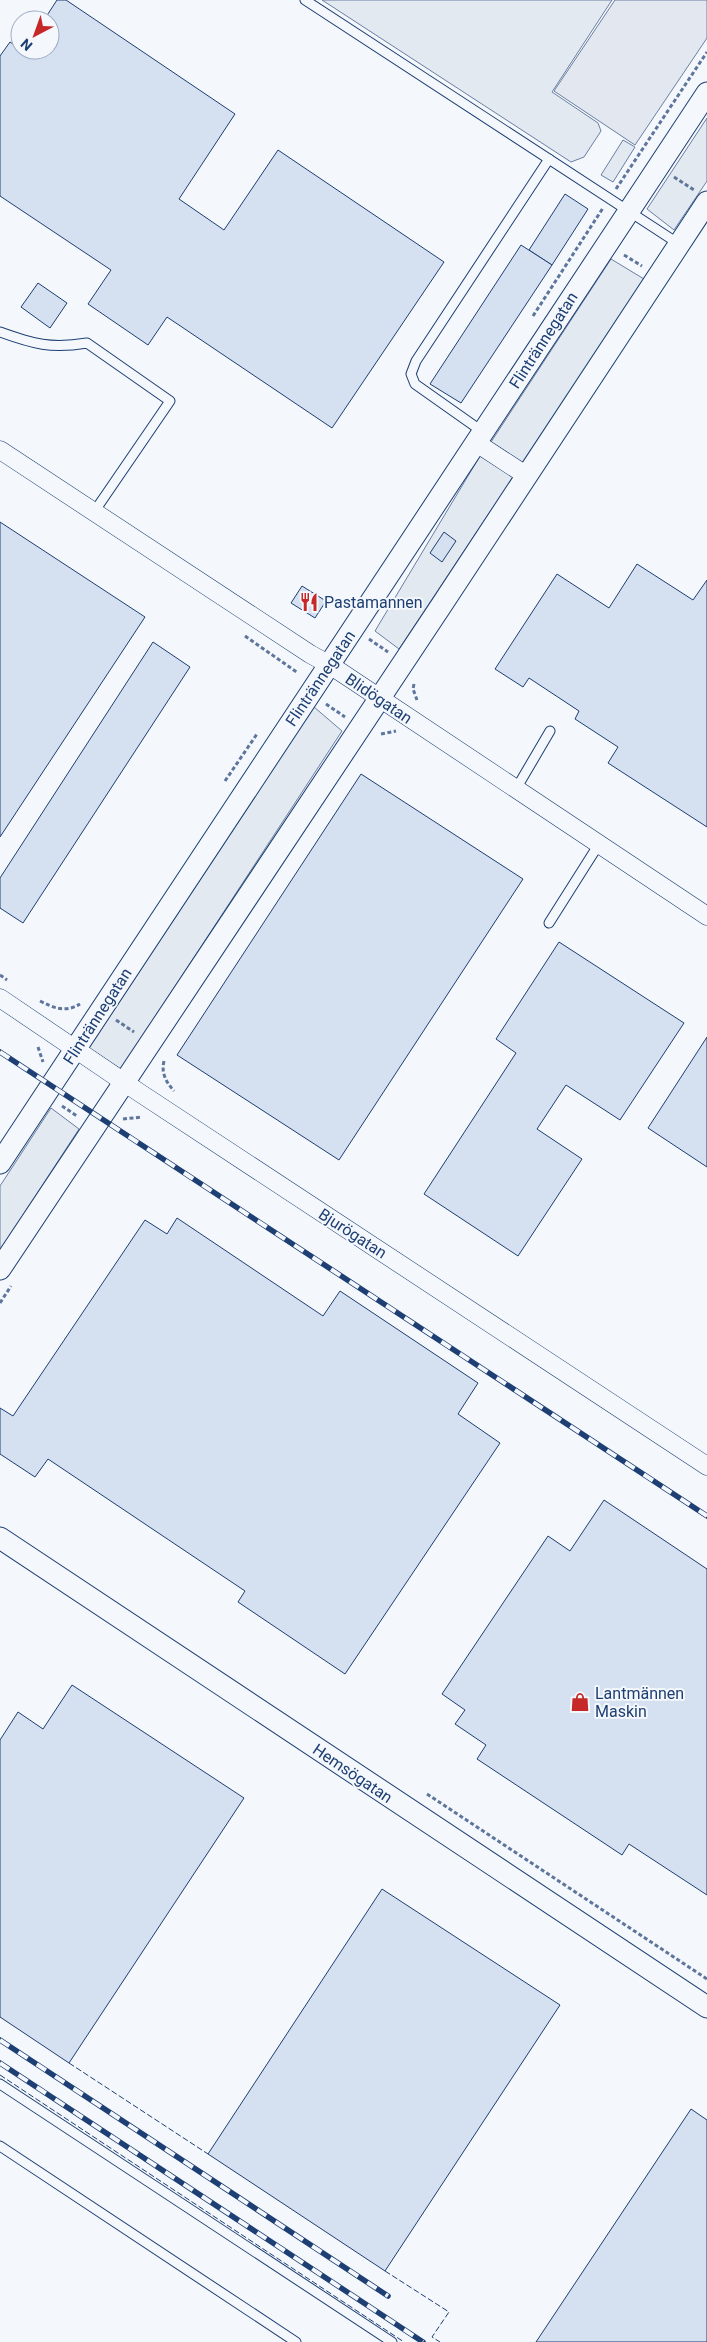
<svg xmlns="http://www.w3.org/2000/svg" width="707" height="2342" viewBox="0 0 707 2342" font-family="Roboto,sans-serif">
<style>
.green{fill:#e3e9f0;stroke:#687fa3}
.parking{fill:#e3e8f0;stroke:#687fa3}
.building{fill:#d5e0f0;stroke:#1d3f73}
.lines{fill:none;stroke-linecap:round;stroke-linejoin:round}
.service-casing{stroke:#1d3f73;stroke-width:11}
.minor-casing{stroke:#1d3f73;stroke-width:19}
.tertiary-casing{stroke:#1d3f73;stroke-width:23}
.path{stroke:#5e769c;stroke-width:3;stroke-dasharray:4 2.5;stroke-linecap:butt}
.service{stroke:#f4f7fb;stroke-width:9}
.minor{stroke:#f4f7fb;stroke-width:18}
.tertiary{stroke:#f4f7fb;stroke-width:21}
.rail-casing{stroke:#1d3f73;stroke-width:5.5}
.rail{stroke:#f4f7fb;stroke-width:4;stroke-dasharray:11;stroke-linecap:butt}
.fence{stroke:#1d3f73;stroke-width:1;stroke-dasharray:6 2.5;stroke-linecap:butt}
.labels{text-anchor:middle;stroke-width:4;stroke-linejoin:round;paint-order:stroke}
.street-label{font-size:16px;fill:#1d3f73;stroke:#f4f7fb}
.poi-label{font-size:16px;fill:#1d3f73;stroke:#f4f7fb;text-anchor:start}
</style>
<rect width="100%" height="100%" fill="#f4f7fb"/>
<g class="green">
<path d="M322,0H612L552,92L598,123L601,131L584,157L571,162Z"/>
<path d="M707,118V181L674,230L647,209Z"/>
<path d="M623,140L635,147L613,182L601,175Z"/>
<path d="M611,259L644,279L524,463L491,442Z"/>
<path d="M480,456L513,477L399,649L375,631Z"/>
<path d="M314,707L342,731L121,1069L89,1048Z"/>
<path d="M51,1108L79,1129L0,1250V1186Z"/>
</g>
<path class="parking" d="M615,0H707V38L635,145L554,91Z"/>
<g class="building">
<path d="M57,0H66L235,114L179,199L224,230L278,150L444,262L332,428L167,317L148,345L88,304L111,270L0,196V56L10,42L23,51L50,50V20H44Z"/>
<path d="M565,194L588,209L552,265L529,250Z"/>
<path d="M521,245L552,265L461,403L430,384Z"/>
<path d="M38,283L67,303L50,328L21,307Z"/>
<path d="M0,522L145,617L0,837Z"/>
<path d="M444,532L456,541L442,562L430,553Z"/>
<path d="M637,564L693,600L707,580V827L608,763L618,747L575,719L579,711L529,678L523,687L495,669L557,574L609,608Z"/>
<path d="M302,586L326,601L315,618L291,603Z"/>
<path d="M153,642L190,667L23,923L0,908V878Z"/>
<path d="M361,774L523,879L339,1160L177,1055Z"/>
<path d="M559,942L684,1023L620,1120L566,1085L537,1129L582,1159L518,1256L424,1194L516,1053L496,1039Z"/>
<path d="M707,1037V1167L648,1128Z"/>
<path d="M177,1218L323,1316L340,1291L478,1383L458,1414L500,1443L345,1674L238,1602L245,1591L48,1459L35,1477L0,1454V1408L13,1416L145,1220L167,1234Z"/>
<path d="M604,1500L707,1569V1895L629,1844L622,1855L477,1759L486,1745L455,1724L465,1710L442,1694L548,1536L570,1551Z"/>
<path d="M72,1685L244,1798L69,2063L0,2017V1740L18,1712L43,1729Z"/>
<path d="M382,1889L560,2005L385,2271L208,2154Z"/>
<path d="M691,2109L707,2120V2342H536Z"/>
</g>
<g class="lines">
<g class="service-casing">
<g id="service">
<path d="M305,0L679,244"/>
<path d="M0,332C33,344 51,349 87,343L170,401L94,512"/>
<path d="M483,432L415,384L411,374L416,361L549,159"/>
<path d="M516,789L550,731"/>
<path d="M549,923L599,844"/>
<path d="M0,2084L392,2342"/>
<path d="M0,2146L296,2342"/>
</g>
</g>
<g class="minor-casing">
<g id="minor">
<path d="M475,442L527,476"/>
<path d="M0,450L310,654L330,665L707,916"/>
<path d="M0,998L140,1093L707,1466"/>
</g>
</g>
<g class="tertiary-casing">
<g id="tertiary">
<path d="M0,1163L707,93"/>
<path d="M0,1269L441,606L707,202"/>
<path d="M0,1538L707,2007"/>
</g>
</g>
<g class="path">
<path d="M674,177L694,190"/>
<path d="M616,189L707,52"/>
<path d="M624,255L642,266"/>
<path d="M533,316L603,208"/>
<path d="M245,636L298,673"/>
<path d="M369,639L388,652"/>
<path d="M414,684L413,689L417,700"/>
<path d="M326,704L345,717"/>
<path d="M381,734L396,731"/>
<path d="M225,781L257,734"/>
<path d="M0,975L7,980"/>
<path d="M40,1001C54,1008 65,1013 80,1004"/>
<path d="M116,1020L134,1032"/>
<path d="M38,1047L43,1062"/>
<path d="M164,1061C161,1073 166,1082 174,1091"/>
<path d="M62,1106L77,1116"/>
<path d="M123,1119L142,1117"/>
<path d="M0,1303L11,1286"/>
<path d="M427,1794L707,1979"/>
</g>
<use href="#service" class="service"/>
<use href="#minor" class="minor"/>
<use href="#tertiary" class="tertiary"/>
<g class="rail-casing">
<g id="rail">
<path d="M0,1052L707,1516"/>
<path d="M0,2040L388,2296"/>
<path d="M0,2063L423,2342"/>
</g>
</g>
<use href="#rail" class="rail"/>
<g class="fence">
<path d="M69,2063L208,2154"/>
<path d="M0,2075L404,2342"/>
<path d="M385,2271L449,2312L432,2337L440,2342"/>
</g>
</g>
<defs>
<g id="restaurant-bare" transform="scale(1.5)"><path d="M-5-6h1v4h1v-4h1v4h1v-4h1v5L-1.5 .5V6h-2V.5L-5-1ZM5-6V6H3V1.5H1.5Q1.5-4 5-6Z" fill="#c62828" stroke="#f4f7fb" stroke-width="2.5" paint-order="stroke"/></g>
<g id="shop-bare" transform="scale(1.5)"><path d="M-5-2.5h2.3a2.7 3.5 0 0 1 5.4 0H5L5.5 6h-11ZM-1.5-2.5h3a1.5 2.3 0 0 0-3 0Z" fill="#c62828" stroke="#f4f7fb" stroke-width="2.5" paint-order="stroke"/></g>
</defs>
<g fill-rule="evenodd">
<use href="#restaurant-bare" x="309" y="602"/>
<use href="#shop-bare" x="580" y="1702"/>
</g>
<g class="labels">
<g class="street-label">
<text transform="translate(543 340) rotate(-57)" y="6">Flintrännegatan</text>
<text transform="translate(320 678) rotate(-56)" y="6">Flintrännegatan</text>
<text transform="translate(379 698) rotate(34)" y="6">Blidögatan</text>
<text transform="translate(97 1016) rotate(-57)" y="6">Flintrännegatan</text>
<text transform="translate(353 1233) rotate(33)" y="6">Bjurögatan</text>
<text transform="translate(353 1773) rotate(34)" y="6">Hemsögatan</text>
</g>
<g class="poi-label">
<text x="324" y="608">Pastamannen</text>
<text x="595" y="1699">Lantmännen<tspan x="595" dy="18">Maskin</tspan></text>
</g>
</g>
<g transform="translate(35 35) rotate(221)"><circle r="24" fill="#f4f7fb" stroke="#9eadc5"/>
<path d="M0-4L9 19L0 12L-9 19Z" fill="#c62828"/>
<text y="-8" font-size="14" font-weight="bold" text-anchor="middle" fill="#1d3f73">N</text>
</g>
</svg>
